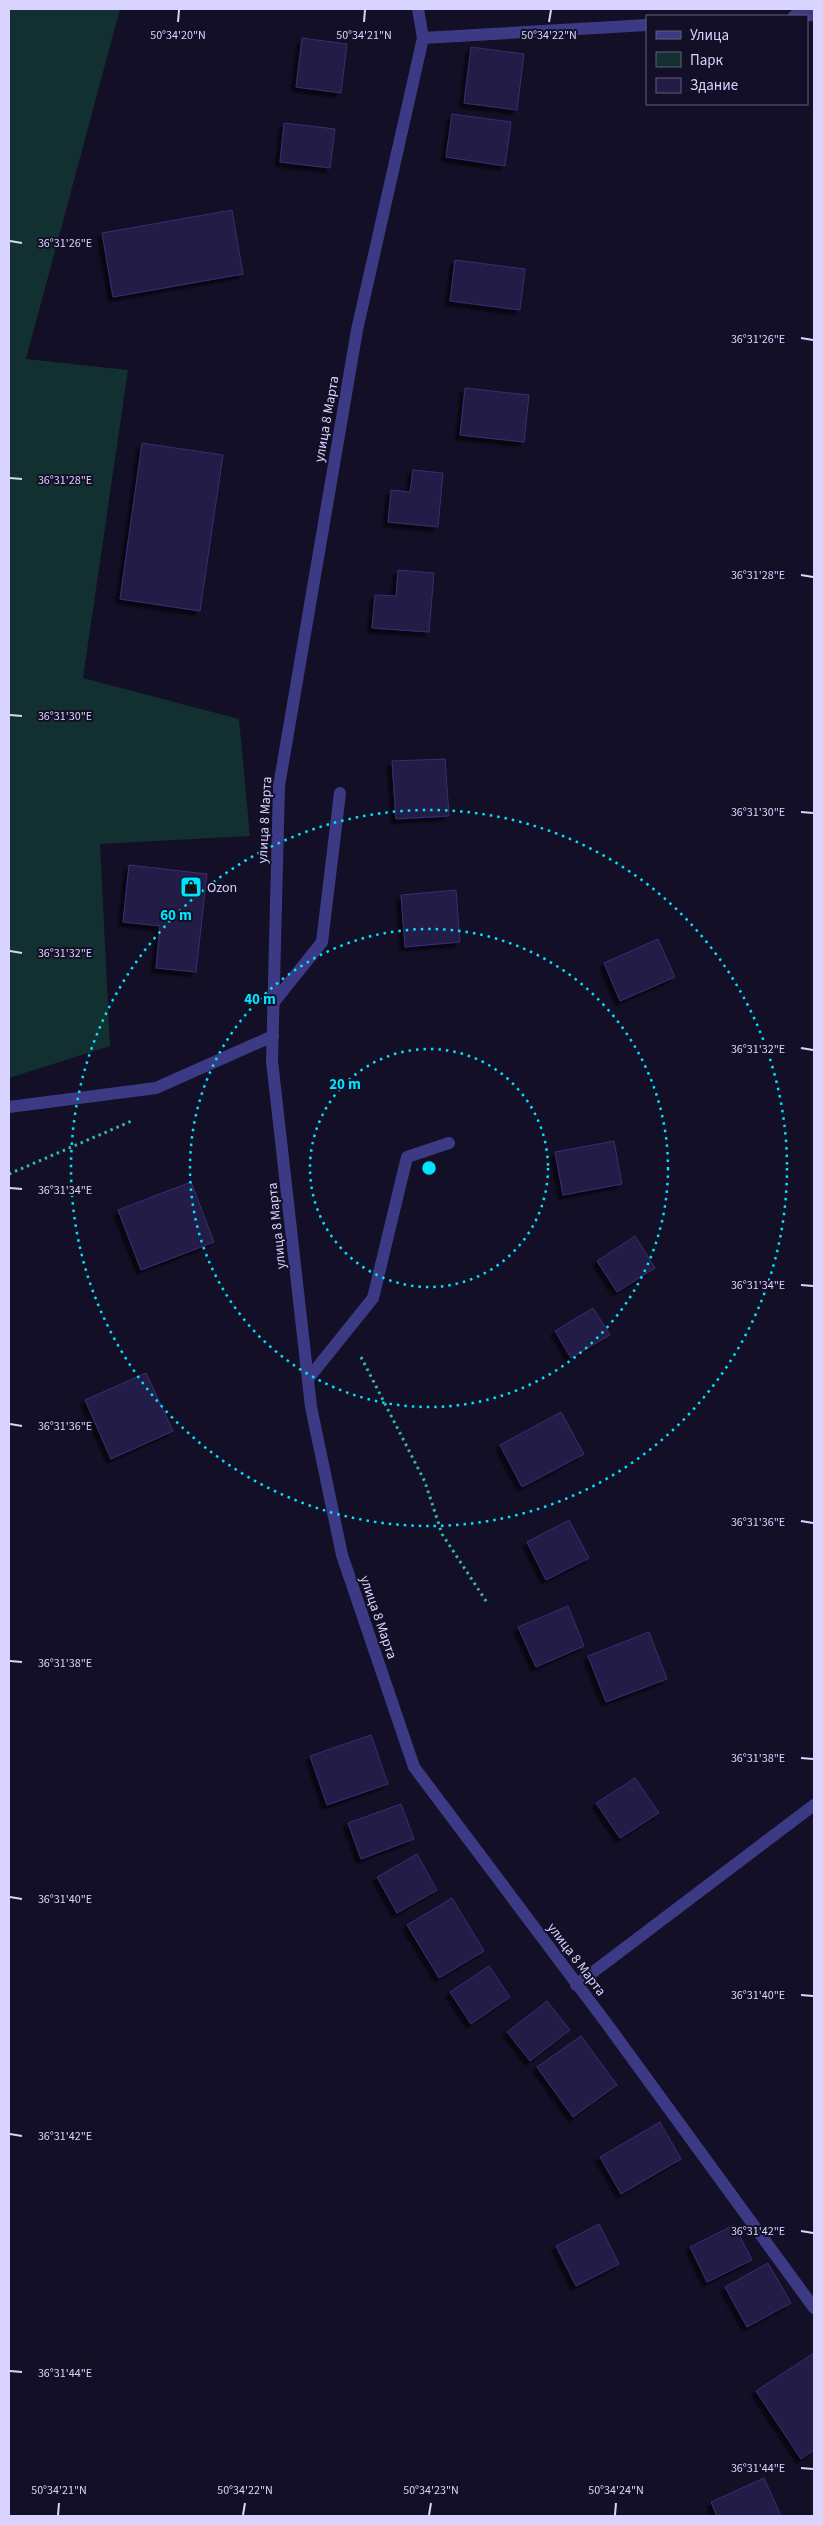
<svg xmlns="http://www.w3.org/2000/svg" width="823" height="2525" viewBox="0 0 823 2525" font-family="'Source Sans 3',sans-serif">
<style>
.green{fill:#12302f}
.building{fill:#241b47;stroke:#3b2d73;filter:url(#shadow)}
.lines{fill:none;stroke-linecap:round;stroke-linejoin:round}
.path{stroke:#2fb8b0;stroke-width:3;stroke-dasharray:2.5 4;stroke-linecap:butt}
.lane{stroke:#3d3a85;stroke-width:12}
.street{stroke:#3d3a85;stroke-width:12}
.ticks{fill:none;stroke:#d9d4ff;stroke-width:2}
.ring{fill:none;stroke:#00e5ff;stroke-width:2.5;stroke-dasharray:2.5 5}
.labels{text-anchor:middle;stroke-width:4;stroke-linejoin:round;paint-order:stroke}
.street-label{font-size:14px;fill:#d9d4ff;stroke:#130f26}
.poi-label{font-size:14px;fill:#d9d4ff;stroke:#130f26;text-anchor:start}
.ticks-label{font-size:12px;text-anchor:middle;fill:#d9d4ff;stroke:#130f26;stroke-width:4;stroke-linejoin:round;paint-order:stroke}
.centre{fill:#00e5ff;stroke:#130f26;stroke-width:2.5}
.ring-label{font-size:15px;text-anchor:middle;font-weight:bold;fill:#00e5ff;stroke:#130f26;stroke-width:4;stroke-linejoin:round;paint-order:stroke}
</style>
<defs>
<filter id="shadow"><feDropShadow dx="-4.5" dy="4.5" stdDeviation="1" flood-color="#0009"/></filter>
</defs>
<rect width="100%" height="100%" fill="#130f26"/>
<path class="green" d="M9,9H120L26,359L128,370L83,678L239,719L250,836L100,844L110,1046L9,1078Z"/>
<g class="building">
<path d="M302,38L347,44L341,93L296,87Z"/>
<path d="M471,47L524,54L517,110L464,103Z"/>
<path d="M452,114L511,122L505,166L446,157Z"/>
<path d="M284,123L335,129L330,168L280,162Z"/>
<path d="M232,210L243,274L113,297L102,233Z"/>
<path d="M455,260L525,269L520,310L450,301Z"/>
<path d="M465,388L529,395L524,442L460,435Z"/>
<path d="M142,443L223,455L200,611L120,599Z"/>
<path d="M413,470L443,473L438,527L388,522L391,490L410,492Z"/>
<path d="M398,570L434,573L429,632L372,628L375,595L396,596Z"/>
<path d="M445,759L449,816L396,819L392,761Z"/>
<path d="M129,865L207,874L196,972L156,968L160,926L123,922Z"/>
<path d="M456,890L460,942L405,947L401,895Z"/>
<path d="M658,939L675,977L620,1001L604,963Z"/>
<path d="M614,1141L622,1184L563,1195L555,1152Z"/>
<path d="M191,1182L214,1242L141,1270L118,1210Z"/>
<path d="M635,1236L655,1268L617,1292L597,1261Z"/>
<path d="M593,1308L610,1335L571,1358L555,1331Z"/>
<path d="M146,1373L173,1431L111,1459L85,1400Z"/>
<path d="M561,1412L584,1454L522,1487L500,1445Z"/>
<path d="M569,1520L589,1558L546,1580L527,1542Z"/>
<path d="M568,1606L584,1646L536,1667L518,1627Z"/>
<path d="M649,1632L667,1679L606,1702L588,1656Z"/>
<path d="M371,1735L388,1784L327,1805L310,1756Z"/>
<path d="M635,1778L659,1813L620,1838L596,1803Z"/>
<path d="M401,1804L414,1839L361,1859L348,1823Z"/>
<path d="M417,1854L437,1890L397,1913L377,1877Z"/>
<path d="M452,1898L484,1951L439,1978L407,1925Z"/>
<path d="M489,1966L510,1997L471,2024L450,1992Z"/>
<path d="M547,2001L570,2030L530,2061L507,2032Z"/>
<path d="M581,2036L617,2085L573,2117L537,2067Z"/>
<path d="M660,2122L681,2159L621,2194L600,2157Z"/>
<path d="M599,2224L619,2264L576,2286L556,2246Z"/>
<path d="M734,2225L752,2260L707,2282L690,2247Z"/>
<path d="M768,2263L791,2303L747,2327L725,2287Z"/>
<path d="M814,2353V2450L801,2459L756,2391Z"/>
<path d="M764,2478L781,2516H717L711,2502Z"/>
</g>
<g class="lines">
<g class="path">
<path d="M9,1174L134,1120"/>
<path d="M361,1357L425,1482L442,1534L488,1604"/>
</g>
<g class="lane">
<path d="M274,1002L322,942L340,793"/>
<path d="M9,1107L156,1088L273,1036"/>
<path d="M308,1379L373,1298L407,1157L449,1143"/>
</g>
<g class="street">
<path d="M418,9L423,38L357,330L279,786L272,1061L311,1407L342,1555L414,1767L607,2024L814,2308"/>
<path d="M794,16L814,15"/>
<path d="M423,38L647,25"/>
<path d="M576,1985L814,1805"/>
</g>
</g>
<path class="ticks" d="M178,22L179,10M364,22L365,10M549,22L551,10M10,241L22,243M801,338L813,340M10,478L22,479M801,575L813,577M10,715L22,716M801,812L813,813M10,951L22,953M801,1048L813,1050M10,1188L22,1189M801,1285L813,1286M10,1424L22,1426M801,1521L813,1523M10,1661L22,1662M801,1758L813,1759M10,1897L22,1899M801,1995L813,1996M10,2134L22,2136M801,2231L813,2233M10,2371L22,2372M801,2468L813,2469M58,2515L59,2503M243,2515L245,2503M429,2515L431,2503M615,2515L616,2503"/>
<g class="ring">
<circle cx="429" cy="1168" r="119"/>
<circle cx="429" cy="1168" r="239"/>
<circle cx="429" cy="1168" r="358"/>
</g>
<defs>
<g id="shop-square" transform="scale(1.125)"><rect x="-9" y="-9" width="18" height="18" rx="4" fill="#00e5ff" stroke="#130f26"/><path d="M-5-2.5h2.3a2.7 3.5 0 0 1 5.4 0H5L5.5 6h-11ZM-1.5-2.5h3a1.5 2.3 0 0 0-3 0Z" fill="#111"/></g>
</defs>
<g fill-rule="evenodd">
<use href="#shop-square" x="191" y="887"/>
</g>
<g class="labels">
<g class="street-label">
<text transform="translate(326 419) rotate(-80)" y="5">улица 8 Марта</text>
<text transform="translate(264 820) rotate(-87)" y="5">улица 8 Марта</text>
<text transform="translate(276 1226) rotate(-96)" y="5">улица 8 Марта</text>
<text transform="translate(379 1617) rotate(71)" y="5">улица 8 Марта</text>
<text transform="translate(577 1959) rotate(53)" y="5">улица 8 Марта</text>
</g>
<g class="poi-label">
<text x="207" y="892">Ozon</text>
</g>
</g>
<g class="ticks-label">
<text x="178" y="39">50°34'20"N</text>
<text x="364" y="39">50°34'21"N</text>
<text x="549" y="39">50°34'22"N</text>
<text x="65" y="247">36°31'26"E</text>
<text x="758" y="343">36°31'26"E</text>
<text x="65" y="484">36°31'28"E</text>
<text x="758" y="579">36°31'28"E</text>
<text x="65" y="720">36°31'30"E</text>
<text x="758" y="816">36°31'30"E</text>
<text x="65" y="957">36°31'32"E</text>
<text x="758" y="1053">36°31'32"E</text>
<text x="65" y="1194">36°31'34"E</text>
<text x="758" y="1289">36°31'34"E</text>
<text x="65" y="1430">36°31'36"E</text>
<text x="758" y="1526">36°31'36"E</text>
<text x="65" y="1667">36°31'38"E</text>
<text x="758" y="1762">36°31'38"E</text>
<text x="65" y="1903">36°31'40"E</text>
<text x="758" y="1999">36°31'40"E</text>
<text x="65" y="2140">36°31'42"E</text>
<text x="758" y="2235">36°31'42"E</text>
<text x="65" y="2377">36°31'44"E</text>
<text x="758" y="2472">36°31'44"E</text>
<text x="59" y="2494">50°34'21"N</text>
<text x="245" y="2494">50°34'22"N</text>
<text x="431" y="2494">50°34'23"N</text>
<text x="616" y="2494">50°34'24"N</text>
</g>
<circle cx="429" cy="1168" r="8" class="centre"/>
<g class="ring-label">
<text x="176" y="920">60 m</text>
<text x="260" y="1004">40 m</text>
<text x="345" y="1089">20 m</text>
</g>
<rect width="823" height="2525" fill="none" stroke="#d9d4ff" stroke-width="20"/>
<rect x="646" y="15" width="162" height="90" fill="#130f26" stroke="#625e7d"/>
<rect x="656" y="31" width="25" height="8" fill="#3d3a85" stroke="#625e7d"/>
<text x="690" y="40" font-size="15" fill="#d9d4ff">Улица</text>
<rect x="656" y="52" width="25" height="15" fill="#12302f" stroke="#625e7d"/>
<text x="690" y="65" font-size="15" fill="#d9d4ff">Парк</text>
<rect x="656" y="78" width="25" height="15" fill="#241b47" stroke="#625e7d"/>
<text x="690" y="90" font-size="15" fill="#d9d4ff">Здание</text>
</svg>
